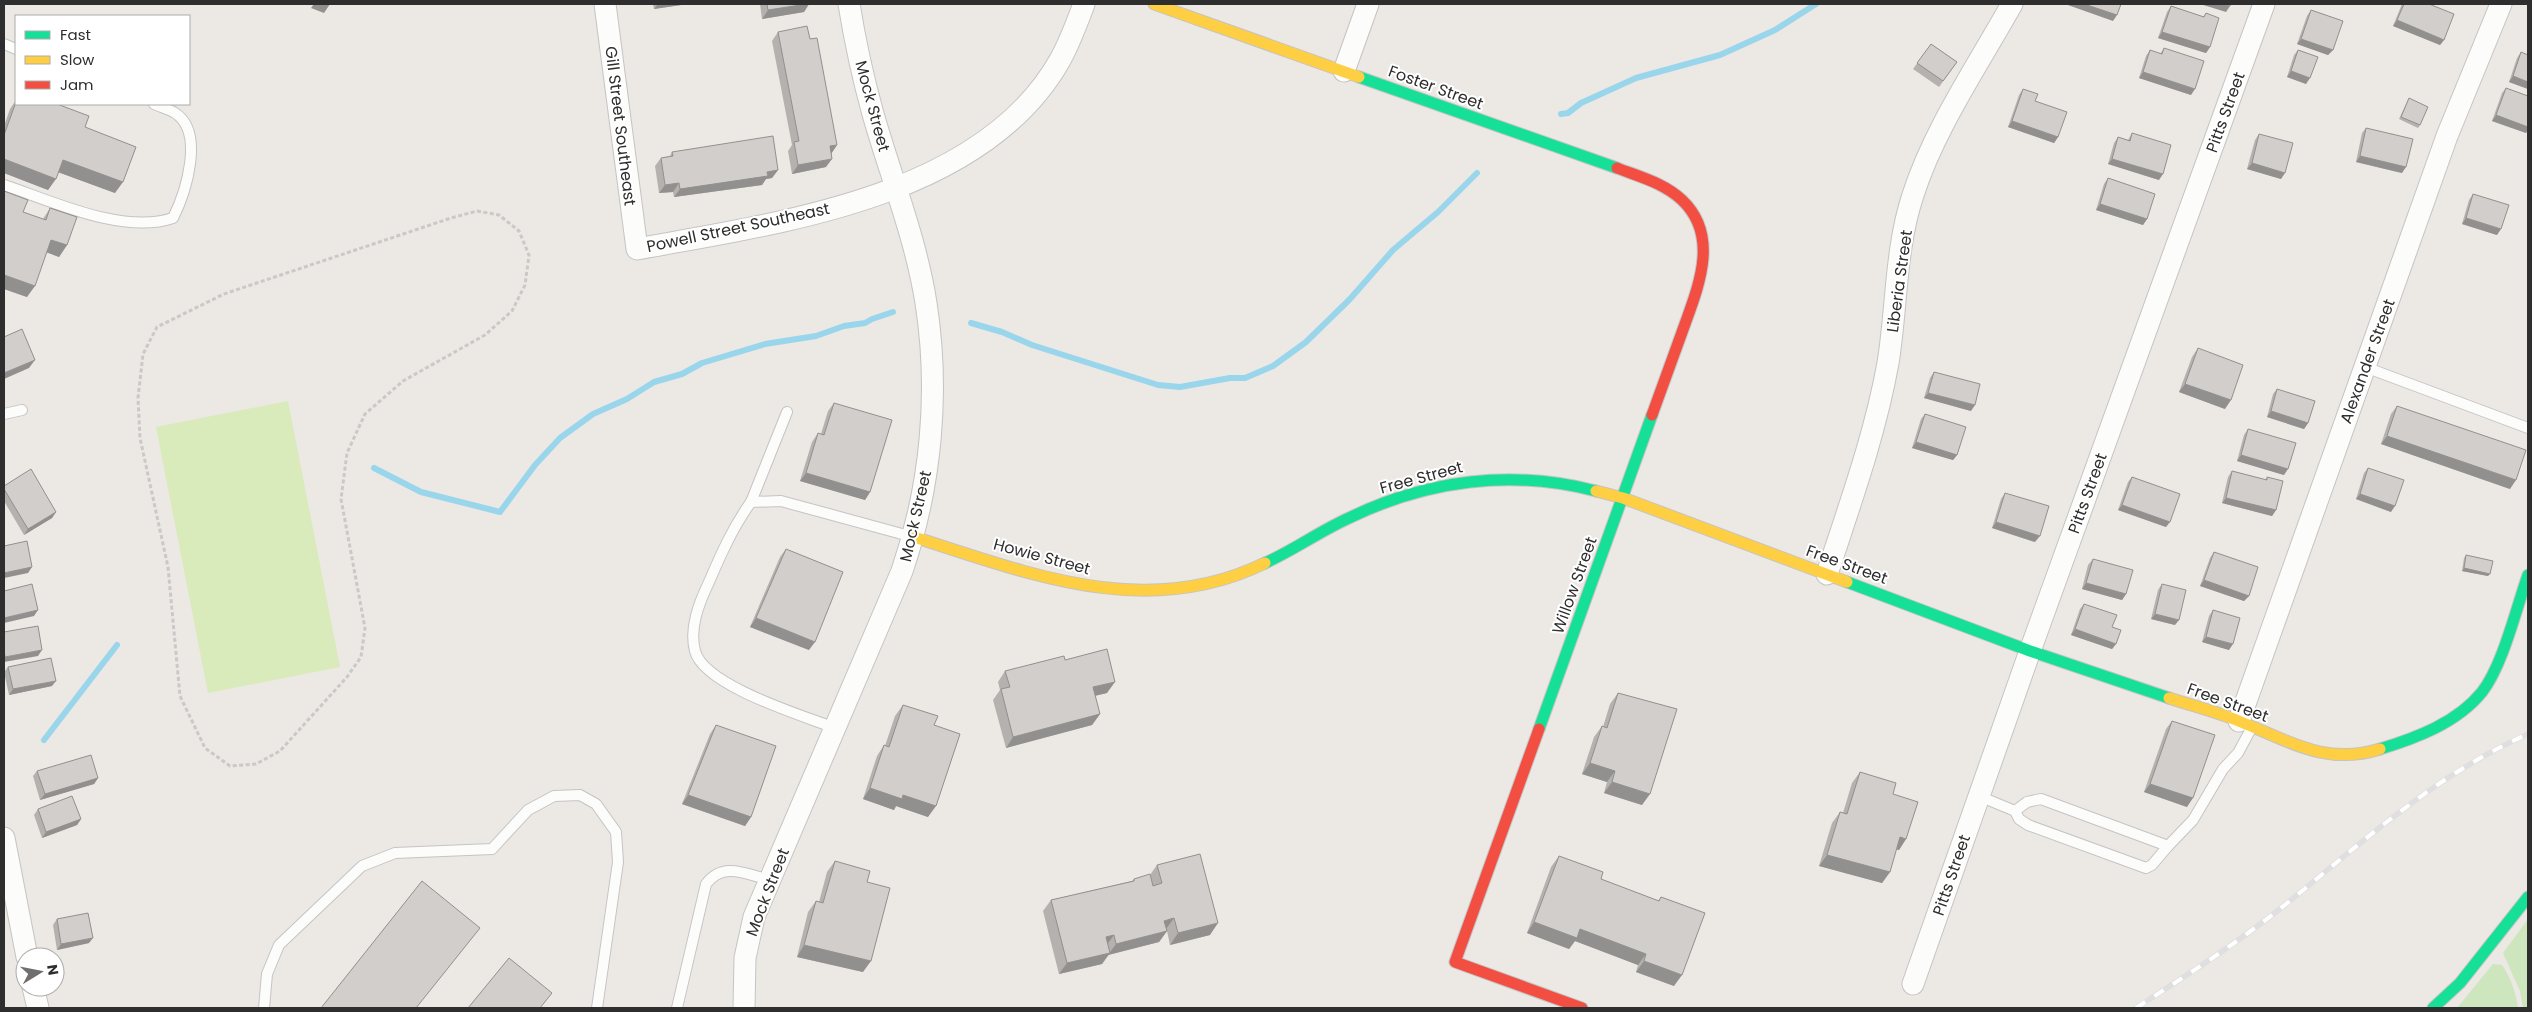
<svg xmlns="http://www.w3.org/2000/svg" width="2532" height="1012" viewBox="0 0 2532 1012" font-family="Poppins,sans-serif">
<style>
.green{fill:#cee6be}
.pitch{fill:#d9eabb}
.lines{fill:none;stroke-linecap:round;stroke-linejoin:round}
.stream{stroke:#99d6ec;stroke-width:6}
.lane-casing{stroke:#c5c4c5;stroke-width:12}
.street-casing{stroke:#c5c4c5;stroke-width:23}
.fast-casing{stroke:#c5c4c5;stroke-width:13}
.slow-casing{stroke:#c5c4c5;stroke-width:13}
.jam-casing{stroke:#c5c4c5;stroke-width:13}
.path{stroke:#c9c9c8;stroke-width:3;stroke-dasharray:4 2.5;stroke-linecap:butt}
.lane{stroke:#fcfcfb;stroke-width:10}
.street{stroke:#fcfcfb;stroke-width:21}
.fast{stroke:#16e098;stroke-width:11}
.slow{stroke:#ffcf43;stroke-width:11}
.jam{stroke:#f24e42;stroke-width:11}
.rail-casing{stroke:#dfdfe1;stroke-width:5.5}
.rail{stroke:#fff;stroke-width:4;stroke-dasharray:11;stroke-linecap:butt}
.wall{fill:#b4b1af}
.shaded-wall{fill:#92908e}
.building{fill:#d1cecb;stroke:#92908e}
.labels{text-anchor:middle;stroke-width:4;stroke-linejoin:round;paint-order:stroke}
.street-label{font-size:16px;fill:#2e2e2e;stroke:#fff}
</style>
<rect width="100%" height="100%" fill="#ece8e4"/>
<g class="green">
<path d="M2528,919V1008H2523L2520,991L2503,953Z"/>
<path d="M2493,964L2502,965C2511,978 2516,993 2518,1008H2457Z"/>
</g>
<path class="pitch" d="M288,401L340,667L208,693L156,427Z"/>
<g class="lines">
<g class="stream">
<path d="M1561,114L1568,113L1581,103L1636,78L1720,55L1775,30L1816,4"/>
<path d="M971,323L1002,332L1032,345L1158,385L1180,387L1230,378H1245L1273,366L1306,342L1350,299L1393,250L1438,212L1477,173"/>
<path d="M374,468L421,492L500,512L535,465L560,438L593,414L627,399L654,382L682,374L702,363L765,344L816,336L844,326L865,323L872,319L893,312"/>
<path d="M44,740L117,645"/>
</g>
<g class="lane-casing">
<g id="lane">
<path d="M4,44L16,49"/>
<path d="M4,185C52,201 123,235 173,218C186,192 205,132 175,113C169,109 160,107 154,104"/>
<path d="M2365,367L2528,428"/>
<path d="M4,414L22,410"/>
<path d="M751,502L787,412"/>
<path d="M835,728C804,716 704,686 695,651C689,628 699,603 709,582C721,554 733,527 751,502L781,501L913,537"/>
<path d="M1979,796L2015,811L2019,819L2028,825L2146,868L2152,865L2168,846L2041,799L2027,802L2015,811"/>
<path d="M2168,846L2193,820L2223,769L2238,753L2252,727"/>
<path d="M264,1008L267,974L279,945L362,866L395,853L492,849L528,810L554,796L580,795L596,804L616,832L618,862L597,1008"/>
<path d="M677,1008L706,884C723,861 746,874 770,880"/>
</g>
</g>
<g class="street-casing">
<g id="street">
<path d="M605,4L637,249C778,223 982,198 1060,60C1070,42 1077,23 1084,4"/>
<path d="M1344,71L1368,4"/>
<path d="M1827,574C1850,504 1875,435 1888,363C1897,308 1895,249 1913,195C1934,129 1978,65 2012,4"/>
<path d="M2239,721L2447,136L2501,4"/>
<path d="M4,838L27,957"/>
<path d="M1913,984L2030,651L2264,4"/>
<path d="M33,987L38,1008"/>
<path d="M744,1008L745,958L754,917L902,571C931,486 940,393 926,303C916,239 891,177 873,114C863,78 855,41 849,4"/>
</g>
</g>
<g class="fast-casing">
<g id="fast">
<path d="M1359,77L1617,168"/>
<path d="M1265,563C1294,550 1320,531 1349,518C1427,480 1512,469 1596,491"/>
<path d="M1847,582L2030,651L2169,698"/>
<path d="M1539,729L1652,415"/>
<path d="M2380,749C2416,738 2457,723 2482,692C2503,665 2516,609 2528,575"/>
<path d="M2433,1008L2460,983L2528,897"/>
</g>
</g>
<g class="slow-casing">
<g id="slow">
<path d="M1154,4L1359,77"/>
<path d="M1596,491L1623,498L1847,582"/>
<path d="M914,537C1030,574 1147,621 1265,563"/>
<path d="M2169,698C2193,706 2218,712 2241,722C2289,741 2326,766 2380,749"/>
</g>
</g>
<g class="jam-casing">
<g id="jam">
<path d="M1617,168C1640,177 1664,183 1682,200C1722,238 1696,292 1681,335C1671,362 1662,388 1652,415"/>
<path d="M1539,729L1455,962L1582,1008"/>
</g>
</g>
<path class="path" d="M477,211L499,215L519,231L529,255L525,285L512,311L485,335L403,381L365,414L347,453L341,499L365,628L361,657L347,677L280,751L256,764L230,766L205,748L180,696L168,567L140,438L138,398L143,354L157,327L224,294L451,218Z"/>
<use href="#lane" class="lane"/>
<use href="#street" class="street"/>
<use href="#fast" class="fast"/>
<use href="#slow" class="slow"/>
<use href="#jam" class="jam"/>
<g class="rail-casing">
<path id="rail" d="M2136,1008C2187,975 2239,942 2286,904C2364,841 2435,775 2528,734"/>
</g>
<use href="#rail" class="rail"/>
</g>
<g class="wall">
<path d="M653,4H688L654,9Z"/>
<path d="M760,4H809L804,12L762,19Z"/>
<path d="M2402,4H2429L2444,40L2440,45L2393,26Z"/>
<path d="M2171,6L2203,17L2206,13L2210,47L2206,53L2158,38L2167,12Z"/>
<path d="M2311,10L2333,50L2328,55L2297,44L2307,16Z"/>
<path d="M778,32L810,39L837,145L831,154L826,167L792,174L788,151L792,145L772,41Z"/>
<path d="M1931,44L1957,62L1939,87L1913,69Z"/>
<path d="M2164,48L2191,95L2139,78L2146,56L2150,50L2160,54Z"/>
<path d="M2298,50L2306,84L2287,77L2294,55Z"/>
<path d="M2521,52L2528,55V89L2509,82L2517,58Z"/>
<path d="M2506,88L2528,96V129L2526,133L2492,121L2502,93Z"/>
<path d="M2023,89L2035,101L2058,137L2054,143L2008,127L2019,95Z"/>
<path d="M2409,98L2420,125L2418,128L2399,119Z"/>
<path d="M16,100V104L85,127L115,193L58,172L48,190L4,173V126L10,109Z"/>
<path d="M2366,128L2402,173L2356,162L2362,133Z"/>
<path d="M2132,133L2159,180L2108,164L2114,143L2118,137L2128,140Z"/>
<path d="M2259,134L2281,179L2247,169L2255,140Z"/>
<path d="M672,152L778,170L772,178L766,179L762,185L674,197L673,192L659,193L655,166L661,158L670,156Z"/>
<path d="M2108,178L2147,219L2143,225L2096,210L2104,184Z"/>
<path d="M4,191L23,212L43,219L50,208L67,245L59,257L47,252L27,297L4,289Z"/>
<path d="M2473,194L2497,235L2462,224L2469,200Z"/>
<path d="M2198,348L2225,409L2179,392L2192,357Z"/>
<path d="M1934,372L1971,411L1924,398L1930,378Z"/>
<path d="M2277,389L2308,423L2304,429L2267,417L2273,394Z"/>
<path d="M834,403L870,492L865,500L800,481L812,442L818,433L821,434L828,411Z"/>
<path d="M2397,406L2510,489L2381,444L2391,414Z"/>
<path d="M1925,414L1957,455L1953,460L1912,448L1921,419Z"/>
<path d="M2248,429L2284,475L2237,461L2244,435Z"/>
<path d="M2368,468L2391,512L2356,499L2364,473Z"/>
<path d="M2232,471L2265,480L2267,477L2276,510L2272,516L2222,503L2228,477Z"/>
<path d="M2132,477L2166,527L2118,510L2128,482Z"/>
<path d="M4,486L56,512L52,518L24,535L4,501Z"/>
<path d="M2005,493L2035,542L1992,528L2001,499Z"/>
<path d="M786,549L809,650L750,627L780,557Z"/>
<path d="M2214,552L2249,596L2244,601L2200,586L2210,558Z"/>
<path d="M2466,555L2488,576L2462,571L2464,558Z"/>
<path d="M2093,559L2126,594L2122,600L2082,589L2088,565Z"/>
<path d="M2162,584L2175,625L2151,619L2158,590Z"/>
<path d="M2084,604L2112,627L2116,644L2112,649L2071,635L2080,609Z"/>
<path d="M2213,610L2229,650L2202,642L2209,616Z"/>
<path d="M1065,660L1107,693L1095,696L1100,714L1092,725L1006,748L993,700L1000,690L998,682L1005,671Z"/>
<path d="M8,667L52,686L9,695L4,672Z"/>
<path d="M1618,693L1642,805L1604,793L1607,782L1582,774L1594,737L1602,726L1603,727L1610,704Z"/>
<path d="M903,705L934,725L928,817L896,806L894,810L863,799L877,756L884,745L885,746L895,716Z"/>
<path d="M2172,721L2187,807L2144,792L2166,729Z"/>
<path d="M716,725L751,817L745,826L682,804L710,734Z"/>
<path d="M37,771L98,778L94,784L40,800L33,776Z"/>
<path d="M1860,772L1893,794L1906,839L1899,850L1896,849L1890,872L1882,883L1819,866L1832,823L1840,812L1843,813L1852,783Z"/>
<path d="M38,809L81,819L77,825L42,838L34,815Z"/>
<path d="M1559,856L1601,879L1658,901L1661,897L1674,986L1636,972L1638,965L1575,941L1569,949L1527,933L1551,867Z"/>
<path d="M835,861L867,882L863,972L797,957L808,912L816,901L819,902L827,872Z"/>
<path d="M1157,865L1210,935L1170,945L1167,931L1159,942L1108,955L1102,964L1059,974L1043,911L1051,900L1132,881L1134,879L1150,875Z"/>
<path d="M57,919L89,943L57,950L53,925Z"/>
</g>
<g class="shaded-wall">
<path d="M314,4H330L324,13L311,8Z"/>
<path d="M658,4H688L654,9Z"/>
<path d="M807,4H809L804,12L762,19L768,10Z"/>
<path d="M2065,4H2084L2117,15L2113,21Z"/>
<path d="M2200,4H2222L2230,6L2226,12Z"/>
<path d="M2397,20L2444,40L2440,45L2393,26Z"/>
<path d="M2162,32L2210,47L2206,53L2158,38Z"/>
<path d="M2301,39L2333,50L2328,55L2297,44Z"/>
<path d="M2291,71L2310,78L2306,84L2287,77Z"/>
<path d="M2143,72L2195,89L2191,95L2139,78Z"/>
<path d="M2513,76L2528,82V89L2509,82Z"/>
<path d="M2496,115L2528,127V129L2526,133L2492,121Z"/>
<path d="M2012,121L2058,137L2054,143L2008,127Z"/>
<path d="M837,145L831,154L830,146Z"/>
<path d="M2360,156L2406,167L2402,173L2356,162Z"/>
<path d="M4,159L56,179L48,190L4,173Z"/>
<path d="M832,159L826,167L792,174L798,165Z"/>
<path d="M2112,159L2163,174L2159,180L2108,164Z"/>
<path d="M63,160L123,182L115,193L55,171Z"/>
<path d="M2252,163L2285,173L2281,179L2247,169Z"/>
<path d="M778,170L772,178L766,179L762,185L674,197L680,189Z"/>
<path d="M679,183L673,192L659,193L665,185Z"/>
<path d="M2100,204L2147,219L2143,225L2096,210Z"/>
<path d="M2466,218L2501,229L2497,235L2462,224Z"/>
<path d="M51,240L67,245L59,257L43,251Z"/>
<path d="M4,275L35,286L27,297L4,289Z"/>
<path d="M35,360L29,368L4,379V373Z"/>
<path d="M2185,384L2231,400L2225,409L2179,392Z"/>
<path d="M1928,393L1975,405L1971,411L1924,398Z"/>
<path d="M2271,411L2308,423L2304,429L2267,417Z"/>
<path d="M2387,436L2516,480L2510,489L2381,444Z"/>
<path d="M1916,442L1957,455L1953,460L1912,448Z"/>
<path d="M2241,455L2288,469L2284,475L2237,461Z"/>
<path d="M806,473L870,492L865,500L800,481Z"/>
<path d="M2360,494L2395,506L2391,512L2356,499Z"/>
<path d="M2226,498L2276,510L2272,516L2222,503Z"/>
<path d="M2122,505L2170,522L2166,527L2118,510Z"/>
<path d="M56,512L52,518L24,535L28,529Z"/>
<path d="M1996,522L2040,536L2035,542L1992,528Z"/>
<path d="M32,567L28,573L4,578V573Z"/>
<path d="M2464,568L2490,574L2488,576L2462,571Z"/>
<path d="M2204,580L2249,596L2244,601L2200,586Z"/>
<path d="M2086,583L2126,594L2122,600L2082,589Z"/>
<path d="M38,610L34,616L4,623V618Z"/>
<path d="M2155,614L2179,620L2175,625L2151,619Z"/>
<path d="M756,618L815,642L809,650L750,627Z"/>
<path d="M2075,629L2116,644L2112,649L2071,635Z"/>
<path d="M2206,637L2233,644L2229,650L2202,642Z"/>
<path d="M42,650L38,656L4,662V659L5,657Z"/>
<path d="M56,681L52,686L9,695L13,689Z"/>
<path d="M1115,682L1107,693L1085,698L1093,687Z"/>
<path d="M1100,714L1092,725L1006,748L1013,737Z"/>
<path d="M1590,763L1615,771L1607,782L1582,774Z"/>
<path d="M98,778L94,784L40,800L45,794Z"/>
<path d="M1612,782L1650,794L1642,805L1604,793Z"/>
<path d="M2150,784L2193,798L2187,807L2144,792Z"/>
<path d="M870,788L903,795L936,806L928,817L896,806L894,810L863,799Z"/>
<path d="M688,795L751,817L745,826L682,804Z"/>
<path d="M81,819L77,825L42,838L46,832Z"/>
<path d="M1900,837L1906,839L1899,850L1892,848Z"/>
<path d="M1827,855L1890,872L1882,883L1819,866Z"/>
<path d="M1174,918L1166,929L1164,921Z"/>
<path d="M1534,922L1580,929L1646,954L1638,965L1575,941L1569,949L1527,933Z"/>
<path d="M1218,923L1210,935L1170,945L1178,933Z"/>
<path d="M1167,931L1159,942L1108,955L1116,944Z"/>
<path d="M1114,935L1106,946V937Z"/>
<path d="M93,938L89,943L57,950L61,944Z"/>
<path d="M804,945L871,961L863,972L797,957Z"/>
<path d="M1110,953L1102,964L1059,974L1067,963Z"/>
<path d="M1644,961L1682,975L1674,986L1636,972Z"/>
</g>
<g class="building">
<path d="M767,4H807L768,10Z"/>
<path d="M2084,4H2121L2117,15Z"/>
<path d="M2222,4H2231L2230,6Z"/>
<path d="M2404,4H2429L2454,14L2444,40L2397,20Z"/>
<path d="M2171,6L2204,17L2206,13L2219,18L2210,47L2162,32Z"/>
<path d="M2311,10L2343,21L2333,50L2301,39Z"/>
<path d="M807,26L810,39L817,38L837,145L830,146L832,159L798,165L794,142L799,141L778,32Z"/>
<path d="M1931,44L1957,62L1943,81L1917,63Z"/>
<path d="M2164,48L2204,61L2195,89L2143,72L2150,50L2162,54Z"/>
<path d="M2298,50L2318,57L2310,78L2291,71Z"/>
<path d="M2521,52L2528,55V82L2513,76Z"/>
<path d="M2506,88L2528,96V127L2496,115Z"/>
<path d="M2023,89L2038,94L2035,101L2067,112L2058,137L2012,121Z"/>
<path d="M2409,98L2428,107L2420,125L2401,117Z"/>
<path d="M16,102V104H57L89,116L85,127L136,147L123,182L63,160L56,179L4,159V135Z"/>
<path d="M2366,128L2413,139L2406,167L2360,156Z"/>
<path d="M2132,133L2171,145L2163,174L2112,159L2118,137L2130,141Z"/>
<path d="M2259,134L2293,143L2285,173L2252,163Z"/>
<path d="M773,136L778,170L767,172L768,176L680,189L679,183L665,185L661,158L673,156L672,152Z"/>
<path d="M2108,178L2155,194L2147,219L2100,204Z"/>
<path d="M4,191L28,200L23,212L46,220L50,208L77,217L67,245L51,240L35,286L4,275Z"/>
<path d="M2473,194L2509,205L2501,229L2466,218Z"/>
<path d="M22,329L35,360L4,373V337Z"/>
<path d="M2198,348L2243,365L2231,400L2185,384Z"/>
<path d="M1934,372L1980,384L1975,405L1928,393Z"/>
<path d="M2277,389L2315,401L2308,423L2271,411Z"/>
<path d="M834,403L892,420L870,492L806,473L818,433L824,435Z"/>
<path d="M2397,406L2526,450L2516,480L2387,436Z"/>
<path d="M1925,414L1966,427L1957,455L1916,442Z"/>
<path d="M2248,429L2296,443L2288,469L2241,455Z"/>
<path d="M2368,468L2404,480L2395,506L2360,494Z"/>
<path d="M31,469L56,512L28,529L4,489V486Z"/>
<path d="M2232,471L2267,480V477L2283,481L2276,510L2226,498Z"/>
<path d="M2132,477L2180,494L2170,522L2122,505Z"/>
<path d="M2005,493L2049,506L2040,536L1996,522Z"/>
<path d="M27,541L32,567L4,573V546Z"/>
<path d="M786,549L843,572L815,642L756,618Z"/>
<path d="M2214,552L2258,567L2249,596L2204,580Z"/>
<path d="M2466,555L2493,561L2490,574L2464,568Z"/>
<path d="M2093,559L2133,570L2126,594L2086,583Z"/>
<path d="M32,584L38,610L4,618V591Z"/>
<path d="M2162,584L2186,590L2179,620L2155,614Z"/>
<path d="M2084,604L2117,615L2112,627L2121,630L2116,644L2075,629Z"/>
<path d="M2213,610L2240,618L2233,644L2206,637Z"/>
<path d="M38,626L42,650L5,657L4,650V632Z"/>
<path d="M1107,649L1115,682L1093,687L1100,714L1013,737L1001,689L1010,687L1005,671L1064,656L1065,660Z"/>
<path d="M51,658L56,681L13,689L8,667Z"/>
<path d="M1618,693L1677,709L1650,794L1612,782L1615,771L1590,763L1602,726L1607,728Z"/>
<path d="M903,705L938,716L934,725L960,734L936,806L903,795L902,799L870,788L884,745L889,747Z"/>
<path d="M2172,721L2215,735L2193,798L2150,784Z"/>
<path d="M716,725L776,746L751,817L688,795Z"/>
<path d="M91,755L98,778L45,794L37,771Z"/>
<path d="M1860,772L1896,783L1893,794L1918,802L1906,839L1900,837L1890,872L1827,855L1840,812L1847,814Z"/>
<path d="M72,796L81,819L46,832L38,809Z"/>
<path d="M1200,854L1218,923L1178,933L1174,918L1164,921L1167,931L1116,944L1114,935L1106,937L1110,953L1067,963L1051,900L1134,881V879L1150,874L1153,886L1162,883L1157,865Z"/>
<path d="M1559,856L1603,872L1601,879L1659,901L1661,897L1705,913L1682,975L1644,961L1646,954L1580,929L1577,938L1534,922Z"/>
<path d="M835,861L870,871L867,882L890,888L871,961L804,945L816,901L823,903Z"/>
<path d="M422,881L480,928L416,1008H321Z"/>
<path d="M88,913L93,938L61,944L57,919Z"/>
<path d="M509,958L552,993L540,1008H468Z"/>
</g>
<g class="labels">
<g class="street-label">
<text transform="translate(1436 87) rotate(20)" y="6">Foster Street</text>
<text transform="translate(873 106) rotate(75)" y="6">Mock Street</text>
<text transform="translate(2225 112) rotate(-70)" y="6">Pitts Street</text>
<text transform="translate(621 126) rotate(83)" y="6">Gill Street Southeast</text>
<text transform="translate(738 227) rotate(-12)" y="6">Powell Street Southeast</text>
<text transform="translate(1899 281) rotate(-82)" y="6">Liberia Street</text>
<text transform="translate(2367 361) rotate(-70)" y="6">Alexander Street</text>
<text transform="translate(1421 477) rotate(-15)" y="6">Free Street</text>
<text transform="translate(2087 493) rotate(-70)" y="6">Pitts Street</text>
<text transform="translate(915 516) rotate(-77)" y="6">Mock Street</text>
<text transform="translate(1042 556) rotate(15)" y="6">Howie Street</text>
<text transform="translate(1847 564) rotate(20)" y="6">Free Street</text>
<text transform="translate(1574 585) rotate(-70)" y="6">Willow Street</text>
<text transform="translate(2228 702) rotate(20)" y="6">Free Street</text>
<text transform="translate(1951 875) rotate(-71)" y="6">Pitts Street</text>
<text transform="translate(767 892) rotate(-69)" y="6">Mock Street</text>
</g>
</g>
<rect width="2532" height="1012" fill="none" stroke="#2e2e2e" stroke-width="10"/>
<rect x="15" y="15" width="175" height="90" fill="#ffffff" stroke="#ababab"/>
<rect x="25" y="31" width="25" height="8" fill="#16e098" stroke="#ababab"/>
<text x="60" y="40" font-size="15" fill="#2e2e2e">Fast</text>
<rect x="25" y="56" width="25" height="8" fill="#ffcf43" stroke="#ababab"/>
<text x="60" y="65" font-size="15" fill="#2e2e2e">Slow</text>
<rect x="25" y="81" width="25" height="8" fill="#f24e42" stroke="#ababab"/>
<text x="60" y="90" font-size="15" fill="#2e2e2e">Jam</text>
<g transform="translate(40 972) rotate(80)"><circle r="24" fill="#ffffff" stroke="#ababab"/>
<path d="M0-4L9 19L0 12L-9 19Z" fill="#706f6e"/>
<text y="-8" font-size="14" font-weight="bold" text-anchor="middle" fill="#2e2e2e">N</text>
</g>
</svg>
